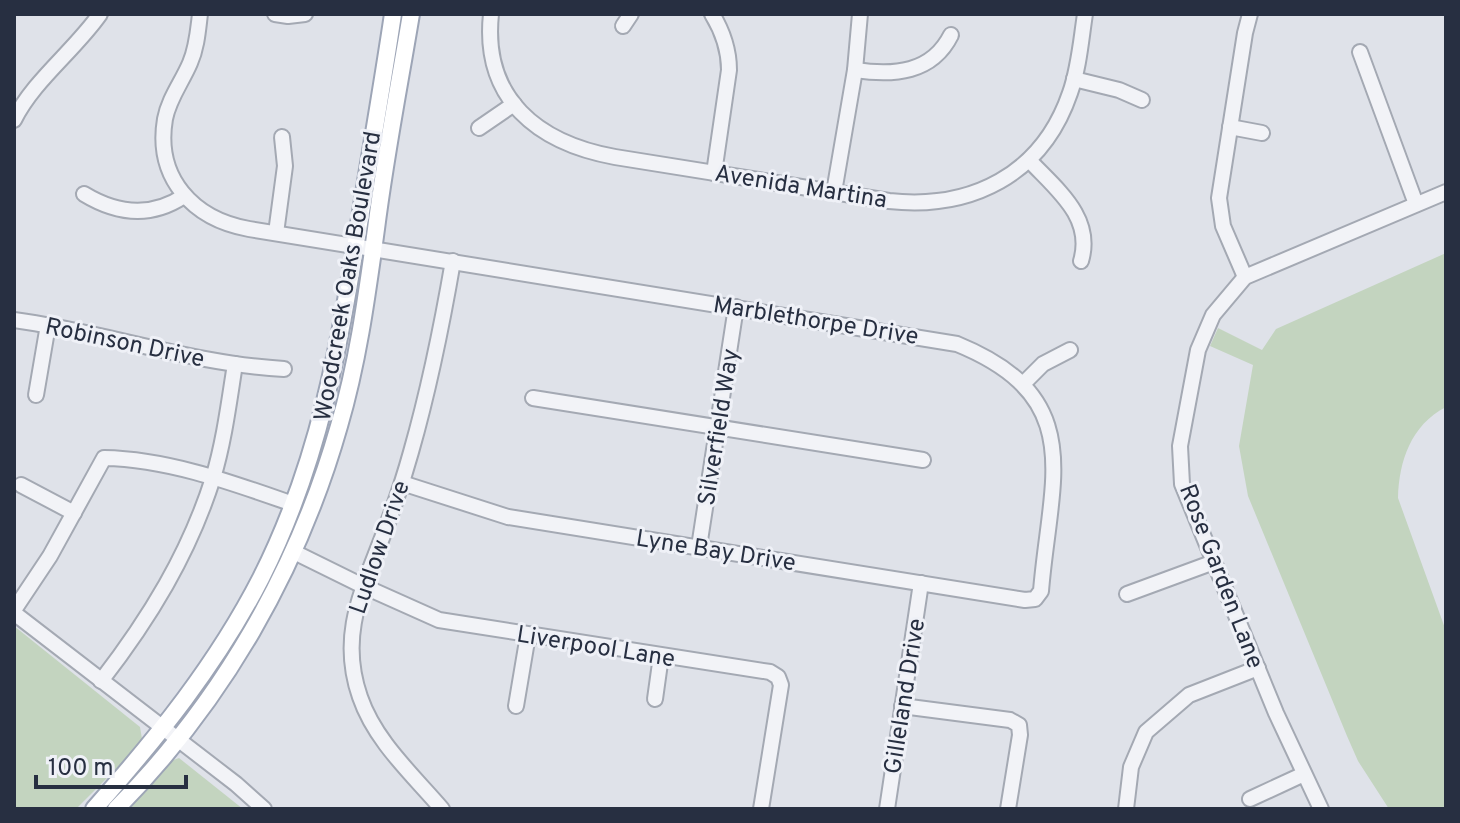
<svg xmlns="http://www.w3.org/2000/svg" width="1460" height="823" viewBox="0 0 1460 823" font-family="Overpass,sans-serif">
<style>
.green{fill:#c3d4bf}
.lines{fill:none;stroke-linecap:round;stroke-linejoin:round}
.minor-casing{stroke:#a4a9b3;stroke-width:18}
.major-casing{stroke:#9da5b6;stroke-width:20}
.minor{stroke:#f2f3f7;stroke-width:14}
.major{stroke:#fff;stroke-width:16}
.labels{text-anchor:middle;stroke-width:6;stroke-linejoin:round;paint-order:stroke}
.street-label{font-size:24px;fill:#272f41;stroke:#eff1f7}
</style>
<rect width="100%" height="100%" fill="#dfe2e9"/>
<g class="green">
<path d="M1446,253V407C1411,425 1399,461 1398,498L1446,631V809H1389L1358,761L1347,736L1248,496L1239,446L1253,365L1210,346L1218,328L1262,350L1276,329Z"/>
<path d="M14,626L140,727L142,739L130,755L76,809H14Z"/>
<path d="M179,758L243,809H127L171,761Z"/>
</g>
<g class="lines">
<g class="minor-casing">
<g id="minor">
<path d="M200,14C198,30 197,47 190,63C182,82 169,98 165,119C155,178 193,219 249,229L957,344C1089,398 1050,479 1041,591L1035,599L1025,600L508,517L402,483"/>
<path d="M275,14L288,16L305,14"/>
<path d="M491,14C482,99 538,143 615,157L889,201C971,210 1042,175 1070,93C1079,68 1081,40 1085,14"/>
<path d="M712,14C723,32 729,49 729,70L714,173"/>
<path d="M623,26L631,14"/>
<path d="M1360,52L1416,204"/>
<path d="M855,70C894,76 932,73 951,35"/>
<path d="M1074,79L1119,90L1142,100"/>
<path d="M14,120C33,81 75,50 100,14"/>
<path d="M1230,127L1262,133"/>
<path d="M479,128L514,104"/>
<path d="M1029,160C1056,189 1094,217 1081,261"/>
<path d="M834,192L855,70L860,14"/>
<path d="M84,194C117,214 151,218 184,196"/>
<path d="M276,233L285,166L282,137"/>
<path d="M1245,277L1223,226L1219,198L1245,33L1250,14"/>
<path d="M14,320C104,332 193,364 284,369"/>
<path d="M1023,384L1043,364L1070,350"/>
<path d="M36,395L48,325"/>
<path d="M533,398L923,460"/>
<path d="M21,485L74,513"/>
<path d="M699,547L736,307"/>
<path d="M294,552L363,586L439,620L770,672L778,677L781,685L761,809"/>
<path d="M1127,594L1214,562"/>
<path d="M14,610L50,556L104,458C168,459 233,483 293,504"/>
<path d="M14,613L236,784L264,809"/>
<path d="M101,681C149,619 189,554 213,478C224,442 229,402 235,364"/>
<path d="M655,699L661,656"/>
<path d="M516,706L528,635"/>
<path d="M902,706L1010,720L1019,725L1020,735L1008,809"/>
<path d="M1250,799L1304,774"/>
<path d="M442,809C412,774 375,741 360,697C339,637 361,593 382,538C393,510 403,481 411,452C429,389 442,325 453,261"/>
<path d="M887,809L921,583"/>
<path d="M1126,809L1131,767L1146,732L1189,695L1258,668"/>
<path d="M1321,809L1276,713L1182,484L1180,446L1198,350L1213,315L1245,277L1446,192"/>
</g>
</g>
<g class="major-casing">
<g id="major">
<path d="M94,809C157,738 217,664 261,578C320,461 339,346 360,218C371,150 383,82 393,14"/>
<path d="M116,809C222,702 298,570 339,426C358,362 367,294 376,229C385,157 399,86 411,14"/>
</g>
</g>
<use href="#minor" class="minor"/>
<use href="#major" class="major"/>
</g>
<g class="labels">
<g class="street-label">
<text transform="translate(801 186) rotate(9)" y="8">Avenida Martina</text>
<text transform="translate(347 276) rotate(-80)" y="8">Woodcreek Oaks Boulevard</text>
<text transform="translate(816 320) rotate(9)" y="8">Marblethorpe Drive</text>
<text transform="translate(125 342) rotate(12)" y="8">Robinson Drive</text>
<text transform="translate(718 427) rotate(-81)" y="8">Silverfield Way</text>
<text transform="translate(379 547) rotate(-71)" y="8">Ludlow Drive</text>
<text transform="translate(716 550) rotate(9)" y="8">Lyne Bay Drive</text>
<text transform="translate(1222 576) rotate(69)" y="8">Rose Garden Lane</text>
<text transform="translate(596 646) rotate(9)" y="8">Liverpool Lane</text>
<text transform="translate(904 696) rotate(-81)" y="8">Gilleland Drive</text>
</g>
</g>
<rect width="1460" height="823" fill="none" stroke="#272f41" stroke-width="32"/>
<path d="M36 775v12h150v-12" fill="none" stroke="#272f41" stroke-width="4"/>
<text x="48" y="775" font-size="24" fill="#272f41" stroke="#eff1f7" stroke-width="6" paint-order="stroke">100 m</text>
</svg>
